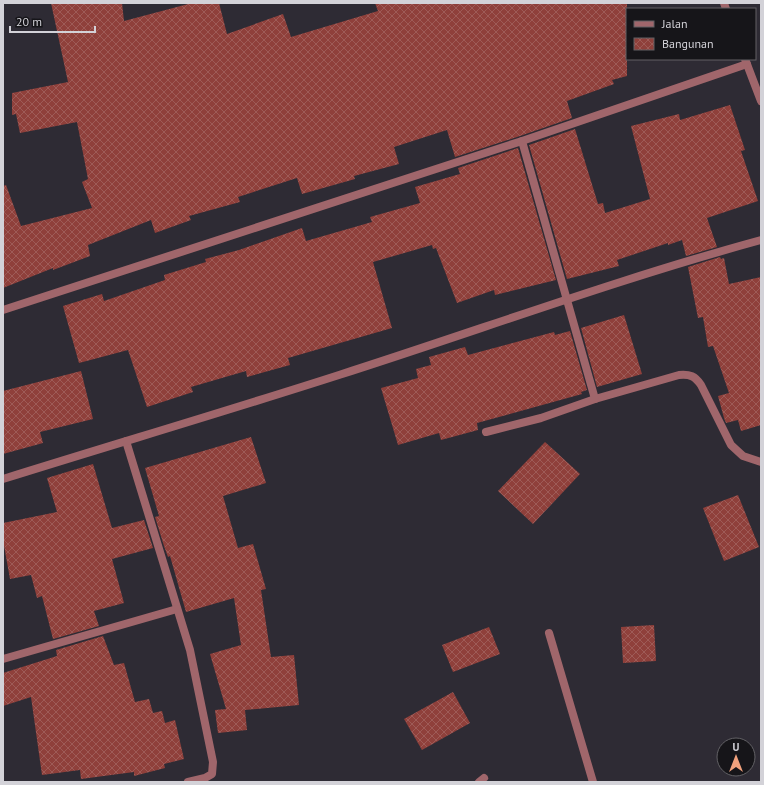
<svg xmlns="http://www.w3.org/2000/svg" width="764" height="785" viewBox="0 0 764 785" font-family="'PT Sans',sans-serif">
<style>
.building{fill:url(#building-cross-hatch)}
.lines{fill:none;stroke-linecap:round;stroke-linejoin:round}
.minor{stroke:#a0666b;stroke-width:8}
</style>
<defs>
<pattern id="building-cross-hatch" width="8" height="8" patternUnits="userSpaceOnUse"><rect width="8" height="8" fill="#8f403b"/><path d="M0 0l8 8M0 8l8-8" fill="none" stroke="#9e5b57"/></pattern>
</defs>
<rect width="100%" height="100%" fill="#2e2b34"/>
<g class="building">
<path d="M51,3H122L124,21L192,3H219L227,34L283,14L291,37L378,11L375,3H627V76L612,80L614,84L567,101L572,118L520,136L455,157L447,130L394,147L399,164L354,176L355,179L302,194L297,178L238,197L240,202L189,216L191,220L155,233L151,220L88,245L90,256L53,270V268L3,288V186L6,185L21,226L92,208L82,182L88,179L77,122L20,133L16,114L12,115V93L68,82Z"/>
<path d="M730,105L745,150L741,151L758,201L707,218L717,247L686,256L682,240L668,245V243L617,260L619,266L567,279L529,145L575,129L598,204L603,203L605,213L650,199L631,126L679,114L680,120Z"/>
<path d="M518,148L556,280L495,295L494,290L457,303L436,248L433,249L432,245L373,262L392,328L288,358L290,365L247,377L246,371L191,387L193,392L147,407L128,350L79,363L63,306L102,294L104,301L165,280L164,275L206,262L205,259L239,250L302,228L306,241L372,222L370,217L420,203L415,187L460,174L458,168Z"/>
<path d="M720,257L721,259L724,258L729,284L761,277V425L741,431L738,420L726,423L724,418L718,396L729,393L713,346L708,347L703,317L698,318L688,267Z"/>
<path d="M624,315L642,374L597,387L581,328Z"/>
<path d="M570,331L587,390L581,392L582,394L477,423L478,430L441,440L439,433L398,445L381,388L418,378L416,369L431,365L429,357L465,347L468,355L554,332L555,335Z"/>
<path d="M81,371L93,419L40,432L43,443L3,454V391Z"/>
<path d="M251,437L266,483L223,496L238,548L253,544L266,589L261,590L271,657L294,655L299,705L245,710L247,730L218,733L215,710L226,709L210,654L241,645L234,598L186,612L170,556L168,557L164,546L155,517L159,516L145,468Z"/>
<path d="M545,442L580,474L533,524L498,491Z"/>
<path d="M93,464L112,528L144,520L153,548L112,559L124,603L94,611L99,626L53,639L42,596L37,598L31,575L10,579L3,540V523L57,512L47,478Z"/>
<path d="M738,495L759,547L724,561L703,508Z"/>
<path d="M654,625L656,661L623,663L621,627Z"/>
<path d="M489,627L500,654L453,672L442,645Z"/>
<path d="M103,636L114,665L124,663L135,702L149,699L153,713L162,711L165,723L175,720L184,759L164,764L165,768L134,776V772L81,779L80,770L42,775L31,697L3,706V673L57,656L56,650Z"/>
<path d="M453,692L470,723L422,750L404,719Z"/>
</g>
<g class="lines">
<g class="minor">
<path d="M724,3L726,9"/>
<path d="M745,59L761,101"/>
<path d="M3,310L522,141L747,64"/>
<path d="M595,399L679,375C690,374 695,376 701,385L731,445L743,456L761,462"/>
<path d="M486,432L541,418L595,399L522,141"/>
<path d="M126,441L190,650L213,762L212,774L205,778L188,782"/>
<path d="M3,479C115,444 227,411 339,375C480,330 618,279 761,240"/>
<path d="M549,633L593,782"/>
<path d="M3,659L177,609"/>
<path d="M479,782L484,778"/>
</g>
</g>
<rect width="764" height="785" fill="none" stroke="#d3d2d8" stroke-width="8"/>
<rect x="626" y="8" width="130" height="52" fill="#161519" stroke="#626165"/>
<rect x="634" y="21" width="20" height="6" fill="#a0666b" stroke="#626165"/>
<text x="662" y="28" font-size="12" fill="#d3d2d8">Jalan</text>
<rect x="634" y="38" width="20" height="12" fill="url(#building-cross-hatch)" stroke="#626165"/>
<text x="662" y="48" font-size="12" fill="#d3d2d8">Bangunan</text>
<g transform="translate(736 757)"><circle r="19" fill="#161519" stroke="#626165"/>
<path d="M0-3L7 15L0 10L-7 15Z" fill="#f1a17d"/>
<text y="-6" font-size="11" font-weight="bold" text-anchor="middle" fill="#d3d2d8">U</text>
</g>
<path d="M10 26v6h85v-6" fill="none" stroke="#d3d2d8" stroke-width="2"/>
<text x="16" y="26" font-size="12" fill="#d3d2d8" stroke="#161519" stroke-width="3" paint-order="stroke">20 m</text>
</svg>
